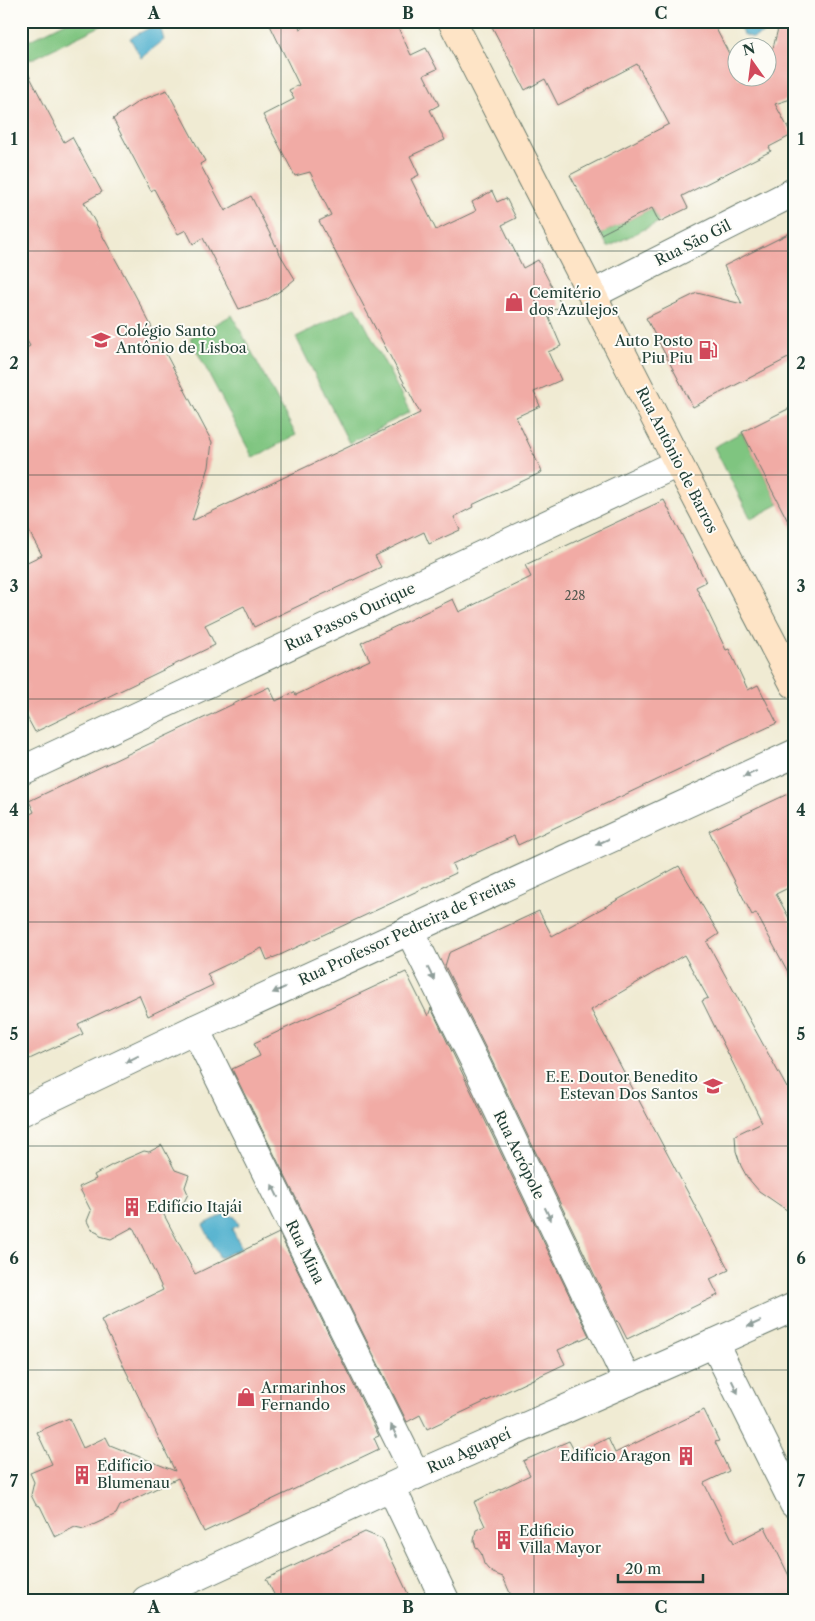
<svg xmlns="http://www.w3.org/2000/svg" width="815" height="1621" viewBox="0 0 815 1621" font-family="'Libre Caslon Text',serif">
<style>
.green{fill:#7fc580;stroke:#4f815a}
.water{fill:#4fb0ce;stroke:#377681}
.building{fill:#f1aba5}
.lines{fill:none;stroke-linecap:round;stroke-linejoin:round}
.street-casing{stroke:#687a6c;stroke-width:30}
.secondary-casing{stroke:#687a6c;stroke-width:30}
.street{stroke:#fff;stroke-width:28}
.secondary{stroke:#fee4c6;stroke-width:28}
.oneway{fill:#8f9e9a}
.grid{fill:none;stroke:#1f3d34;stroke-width:1;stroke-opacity:0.55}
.labels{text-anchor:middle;stroke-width:4;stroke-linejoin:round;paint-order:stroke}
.number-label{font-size:12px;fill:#545850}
.street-label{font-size:15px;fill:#1f3d34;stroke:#fdfcf7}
.poi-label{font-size:15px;fill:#1f3d34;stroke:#fdfcf7;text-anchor:start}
.neatline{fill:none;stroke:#1f3d34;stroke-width:2}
.grid-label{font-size:16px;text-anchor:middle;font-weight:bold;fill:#1f3d34}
</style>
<rect width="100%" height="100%" fill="#fdfcf7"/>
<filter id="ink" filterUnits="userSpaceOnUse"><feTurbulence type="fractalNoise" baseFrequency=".02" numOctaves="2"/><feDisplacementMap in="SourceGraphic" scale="10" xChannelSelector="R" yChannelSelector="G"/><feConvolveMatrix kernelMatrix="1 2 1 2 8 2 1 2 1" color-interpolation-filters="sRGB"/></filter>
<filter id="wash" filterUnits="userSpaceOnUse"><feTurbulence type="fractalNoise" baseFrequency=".0096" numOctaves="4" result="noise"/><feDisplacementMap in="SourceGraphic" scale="20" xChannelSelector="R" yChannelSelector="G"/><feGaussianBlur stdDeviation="1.12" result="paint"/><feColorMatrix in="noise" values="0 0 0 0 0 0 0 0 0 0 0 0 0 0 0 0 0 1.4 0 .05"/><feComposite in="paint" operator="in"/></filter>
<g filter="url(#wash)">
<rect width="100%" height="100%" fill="#f0ebd3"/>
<g class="green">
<path d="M68,21H111L30,60L22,44Z"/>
<path d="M652,208L659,222L608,247L601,234Z"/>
<path d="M356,307L410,412L349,443L296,337Z"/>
<path d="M232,315L296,435L253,458L190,338Z"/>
<path d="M742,432L779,504L751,519L714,447Z"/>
</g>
<g class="water">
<path d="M737,21H766L767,24L763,33L753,38L743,34Z"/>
<path d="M159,23L164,40L141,58L130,38Z"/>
<path d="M224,1214L235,1217L239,1225L232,1229L242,1248L220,1258L203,1225Z"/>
</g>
<g id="blocks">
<g class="building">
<path d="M268,21H297L300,29L316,21H395L411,55L426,48L437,69L424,75L439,105L430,110L445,140L410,156L419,175L411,179L436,230L476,211L472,202L492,191L497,202L506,198L516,218L502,225L523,268L538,260L562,306L547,313L561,346L548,352L561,380L534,392L540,406L516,417L542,472L472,505L473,507L454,517L460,530L429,544L424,532L375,556L381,567L254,627L244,606L205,625L215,645L35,732L21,706V643L26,641L21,630V565L42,555L21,517V351L30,346L21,330V60L64,142L72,137L102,192L84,202L134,293L212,442L209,467L192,521L420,413L319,221L331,215L310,172L295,176L263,115L294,99L289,90L299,85Z"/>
<path d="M489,21H712L736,67L738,66V78H768V51L773,48L780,21H794V98L775,104L792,135L769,147L771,151L682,196L688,208L659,222L652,208L601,234L570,175L669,124L637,64L558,105L545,79L525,90Z"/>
<path d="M167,90L205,161L200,164L225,211L251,196L281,256L295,279L283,289L266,300L239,309L203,238L193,244L186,230L178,234L154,189L151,191L113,119L139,101Z"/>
<path d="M794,231V355L693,407L646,318L697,293L742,304L724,266Z"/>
<path d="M794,406V533L742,432Z"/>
<path d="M664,500L706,582L696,587L726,650L729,649L748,690L758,685L777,723L518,845L514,836L452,864L456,873L280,955L267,960L262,948L207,974L213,985L148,1016L139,995L78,1024L83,1034L21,1063V819L34,812L29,801L269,687L276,701L294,692L296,695L370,660L361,643L453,599L459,612L531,577L525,565Z"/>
<path d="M794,791V885L776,894L794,927V983L756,913L752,915L709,831Z"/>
<path d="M679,866L719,934L707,942L787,1088L794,1083V1215L759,1191L747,1177L741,1166L736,1151L735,1135L762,1122L702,1001L708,998L684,955L591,1010L729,1270L710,1279L718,1295L627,1339L618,1321L617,1322L491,1059L445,966L449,953L539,911L552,936Z"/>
<path d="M406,972L428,1016L431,1008L589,1336L558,1350L565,1364L427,1429L420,1415L407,1422L232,1069L260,1056L254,1043Z"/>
<path d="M162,1145L175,1170L189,1175L185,1187L188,1194L184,1202L163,1213L195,1274L279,1233L379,1436L374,1438L379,1449L204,1532L178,1478L120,1506L116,1514L108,1518L84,1529L75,1527L55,1537L40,1506L36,1505L31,1495L34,1482L30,1473L52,1464L37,1432L69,1418L83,1448L106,1437L110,1445L175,1471L101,1320L163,1290L133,1227L111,1239L100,1236L98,1232L91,1229L87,1221L91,1211L79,1187L96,1179L94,1175L112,1165L144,1151L149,1152Z"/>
<path d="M704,1410L719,1441L715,1442L729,1471L704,1483L734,1543L765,1527L794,1586V1600H513L503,1577L493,1573L488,1569L484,1564L481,1553L476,1547L474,1541L476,1530L485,1526L474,1502L530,1475L523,1461L569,1441L576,1454L608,1438L615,1453Z"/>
<path d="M365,1532L382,1539L411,1600H277L266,1579Z"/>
</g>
</g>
</g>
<g filter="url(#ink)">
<use href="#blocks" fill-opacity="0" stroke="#687a6c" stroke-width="1"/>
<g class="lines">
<g class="street-casing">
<g id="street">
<path d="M593,294L794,192"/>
<path d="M21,771L678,463"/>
<path d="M409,930L477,1066L628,1382"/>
<path d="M195,1029L416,1475"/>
<path d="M21,1112L195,1029L794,754"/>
<path d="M714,1343L794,1504"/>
<path d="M391,1487L445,1600"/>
<path d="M146,1600L416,1475L679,1359L794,1307"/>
</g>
</g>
<g class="secondary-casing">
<path id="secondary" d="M452,21L674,455L794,684"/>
</g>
<use href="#street" class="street"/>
<use href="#secondary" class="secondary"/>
</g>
<defs><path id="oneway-solid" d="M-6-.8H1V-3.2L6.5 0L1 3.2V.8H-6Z" transform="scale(1.25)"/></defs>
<g class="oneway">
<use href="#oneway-solid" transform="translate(750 774) rotate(155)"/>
<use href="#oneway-solid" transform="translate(602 842) rotate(155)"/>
<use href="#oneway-solid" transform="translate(431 974) rotate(63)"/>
<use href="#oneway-solid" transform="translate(279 990) rotate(155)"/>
<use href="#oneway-solid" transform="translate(132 1059) rotate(154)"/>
<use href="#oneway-solid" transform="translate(275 1191) rotate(-116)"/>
<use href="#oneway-solid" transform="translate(548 1214) rotate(64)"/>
<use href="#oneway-solid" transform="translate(754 1324) rotate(156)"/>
<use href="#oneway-solid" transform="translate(735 1387) rotate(64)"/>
<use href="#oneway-solid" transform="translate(394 1431) rotate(-116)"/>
</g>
</g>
<path class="grid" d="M281,21V1600M534,21V1600M21,251H794M21,475H794M21,699H794M21,922H794M21,1146H794M21,1370H794"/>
<defs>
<g id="shop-bare" transform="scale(1.5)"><path d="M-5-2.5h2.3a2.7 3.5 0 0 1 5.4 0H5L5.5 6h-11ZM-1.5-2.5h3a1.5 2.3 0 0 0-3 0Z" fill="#d1495b" stroke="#fdfcf7" stroke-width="2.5" paint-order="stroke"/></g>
<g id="school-bare" transform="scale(1.5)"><path d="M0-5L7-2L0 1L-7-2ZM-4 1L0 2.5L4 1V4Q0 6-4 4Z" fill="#d1495b" stroke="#fdfcf7" stroke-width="2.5" paint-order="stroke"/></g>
<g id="fuel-bare" transform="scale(1.5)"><path d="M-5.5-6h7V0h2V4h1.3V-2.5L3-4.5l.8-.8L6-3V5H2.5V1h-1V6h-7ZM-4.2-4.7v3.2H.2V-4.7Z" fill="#d1495b" stroke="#fdfcf7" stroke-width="2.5" paint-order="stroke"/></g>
<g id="building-bare" transform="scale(1.5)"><path d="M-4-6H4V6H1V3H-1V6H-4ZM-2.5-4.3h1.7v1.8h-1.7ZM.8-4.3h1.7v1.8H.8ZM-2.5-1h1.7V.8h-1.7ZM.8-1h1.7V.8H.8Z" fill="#d1495b" stroke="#fdfcf7" stroke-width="2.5" paint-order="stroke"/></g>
</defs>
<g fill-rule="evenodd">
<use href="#shop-bare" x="514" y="302"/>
<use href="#school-bare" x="101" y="340"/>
<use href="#fuel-bare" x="708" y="350"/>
<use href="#school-bare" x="713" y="1086"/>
<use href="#building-bare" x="132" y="1207"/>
<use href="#shop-bare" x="246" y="1397"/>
<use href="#building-bare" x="686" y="1456"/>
<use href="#building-bare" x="82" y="1475"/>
<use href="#building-bare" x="504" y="1540"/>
</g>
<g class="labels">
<g class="number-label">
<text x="575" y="600">228</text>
</g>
<g class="street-label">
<text transform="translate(693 243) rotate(-27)" y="5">Rua São Gil</text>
<text transform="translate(677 460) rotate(63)" y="5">Rua Antônio de Barros</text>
<text transform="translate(350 617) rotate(-25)" y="5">Rua Passos Ourique</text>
<text transform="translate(407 931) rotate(-25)" y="5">Rua Professor Pedreira de Freitas</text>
<text transform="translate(519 1155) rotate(64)" y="5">Rua Acrópole</text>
<text transform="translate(305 1252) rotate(64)" y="5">Rua Mina</text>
<text transform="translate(469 1451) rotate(-24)" y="5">Rua Aguapeí</text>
</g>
<g class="poi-label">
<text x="529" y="298">Cemitério<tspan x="529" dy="17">dos Azulejos</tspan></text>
<text x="116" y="336">Colégio Santo<tspan x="116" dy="17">Antônio de Lisboa</tspan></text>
<text x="693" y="346" text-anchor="end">Auto Posto<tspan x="693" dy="17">Piu Piu</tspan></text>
<text x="698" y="1082" text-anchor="end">E.E. Doutor Benedito<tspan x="698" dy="17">Estevan Dos Santos</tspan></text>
<text x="147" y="1212">Edifício Itajái</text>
<text x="261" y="1393">Armarinhos<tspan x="261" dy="17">Fernando</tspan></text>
<text x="671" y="1461" text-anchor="end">Edifício Aragon</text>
<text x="97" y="1471">Edifício<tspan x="97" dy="17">Blumenau</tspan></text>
<text x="519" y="1536">Edificio<tspan x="519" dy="17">Villa Mayor</tspan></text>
</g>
</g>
<rect width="815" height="1621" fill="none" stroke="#fdfcf7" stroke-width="55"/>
<g transform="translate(752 62) rotate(346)"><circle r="24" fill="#fdfcf7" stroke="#a4b0a9"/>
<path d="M0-4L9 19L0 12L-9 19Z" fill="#d1495b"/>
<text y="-8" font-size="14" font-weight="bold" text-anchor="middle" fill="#1f3d34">N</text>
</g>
<path d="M618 1574v8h85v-8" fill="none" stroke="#1f3d34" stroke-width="2.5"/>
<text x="625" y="1574" font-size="15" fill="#1f3d34" stroke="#fdfcf7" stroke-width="4" paint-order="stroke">20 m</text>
<rect x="28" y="28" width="760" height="1566" class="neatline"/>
<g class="grid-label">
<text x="154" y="19">A</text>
<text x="408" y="19">B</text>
<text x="661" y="19">C</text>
<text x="14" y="145">1</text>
<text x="801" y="145">1</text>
<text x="14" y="369">2</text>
<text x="801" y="369">2</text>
<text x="14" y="592">3</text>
<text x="801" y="592">3</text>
<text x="14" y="816">4</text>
<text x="801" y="816">4</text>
<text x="14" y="1040">5</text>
<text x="801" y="1040">5</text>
<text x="14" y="1264">6</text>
<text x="801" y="1264">6</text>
<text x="14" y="1487">7</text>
<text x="801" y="1487">7</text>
<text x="154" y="1613">A</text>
<text x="408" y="1613">B</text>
<text x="661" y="1613">C</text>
</g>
</svg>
